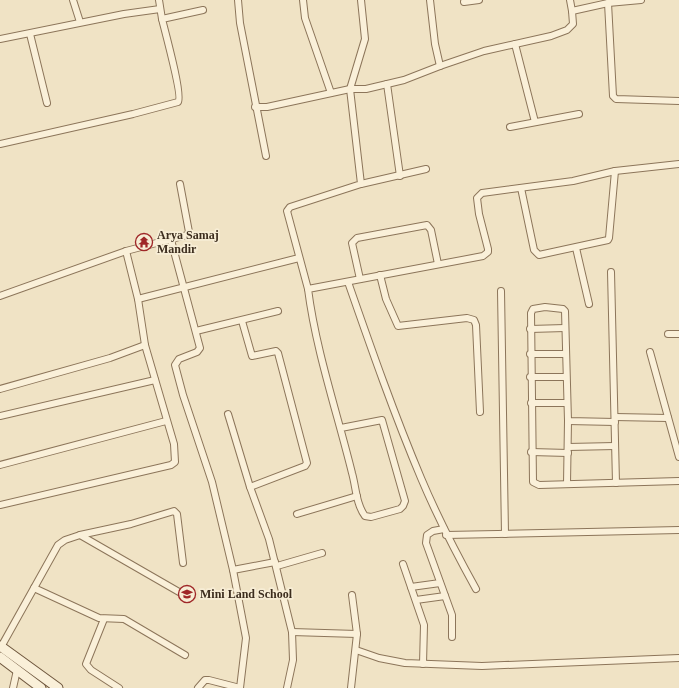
<svg xmlns="http://www.w3.org/2000/svg" width="679" height="688" viewBox="0 0 679 688" font-family="'Times New Roman',serif">
<style>
.lines{fill:none;stroke-linecap:round;stroke-linejoin:round}
.street-casing{stroke:#8c755a;stroke-width:8}
.secondary-casing{stroke:#6e563d;stroke-width:11}
.street{stroke:#faf0d9;stroke-width:6}
.secondary{stroke:#faf0d9;stroke-width:9}
.labels{text-anchor:middle;stroke-width:3.5;stroke-linejoin:round;paint-order:stroke}
.poi-label{font-size:12px;font-weight:bold;fill:#3c2d1e;stroke:#f7edd5;text-anchor:start}
</style>
<rect width="100%" height="100%" fill="#f0e3c5"/>
<g class="lines">
<g class="street-casing">
<g id="street">
<path d="M73,0L80,22"/>
<path d="M159,0L162,19"/>
<path d="M238,0L240,23L266,156"/>
<path d="M303,0L305,18L331,93"/>
<path d="M430,0L435,44L440,66"/>
<path d="M570,0L572,11"/>
<path d="M464,2L479,0"/>
<path d="M608,3L613,96L616,99L679,101"/>
<path d="M30,34L47,103"/>
<path d="M0,39L124,14L160,9"/>
<path d="M515,44L535,122"/>
<path d="M387,84L400,176"/>
<path d="M255,107H267L350,89H366L404,80L440,66L484,51L551,36L567,30L573,24L572,11L608,3L641,0"/>
<path d="M510,127L579,114"/>
<path d="M0,144L133,114L178,102C183,97 165,31 162,19L203,10"/>
<path d="M361,184L426,169"/>
<path d="M521,188L534,250L539,255L608,240L609,238L615,171"/>
<path d="M171,240L200,348L197,352L179,359L175,365L183,395L212,482L233,570L246,638L240,688"/>
<path d="M576,248L589,304"/>
<path d="M611,272L616,483"/>
<path d="M380,275L386,299L398,326L467,318L474,320L476,325L480,412"/>
<path d="M360,279L352,243L357,238L427,225L431,230L438,264"/>
<path d="M348,282C371,348 394,414 421,478C437,516 456,553 476,589"/>
<path d="M308,289L287,211L290,207L361,184L350,89L365,39L361,0"/>
<path d="M501,291L505,534"/>
<path d="M0,296L126,251L187,235L189,232L180,184"/>
<path d="M138,299L299,258"/>
<path d="M242,321L252,356L276,351L278,353L307,463L305,466L250,487"/>
<path d="M530,329L565,328"/>
<path d="M196,331L278,311"/>
<path d="M668,334H679"/>
<path d="M650,352L679,457"/>
<path d="M530,354H566"/>
<path d="M530,377H566"/>
<path d="M0,389L110,358L145,345"/>
<path d="M531,403H567"/>
<path d="M228,414L250,487L269,539L292,632L293,660L287,688"/>
<path d="M0,416L155,380"/>
<path d="M615,417L668,418"/>
<path d="M615,422L568,421L565,311L563,309L545,307L533,309L531,313L533,482L539,485L679,481"/>
<path d="M341,428L382,420L405,501L403,506L400,509L371,517L365,516C356,504 356,487 352,473C337,412 316,351 308,289L483,256L488,252V249L479,214L477,198L482,193L573,181L615,171L679,164"/>
<path d="M568,447L615,446"/>
<path d="M531,452L568,453"/>
<path d="M0,465L166,421"/>
<path d="M567,484L568,421"/>
<path d="M0,505L171,465L175,462L174,444L145,345L138,299L126,251"/>
<path d="M297,514L357,496"/>
<path d="M444,529L433,531L427,535L426,543L452,615V637"/>
<path d="M446,535L679,530"/>
<path d="M183,563L177,514L174,511L131,524L80,535L186,596"/>
<path d="M403,564L424,625L423,664"/>
<path d="M277,566L322,553"/>
<path d="M233,570L275,562"/>
<path d="M411,587L440,583"/>
<path d="M34,588L99,618L124,619L185,655"/>
<path d="M416,600L445,596"/>
<path d="M104,619L86,664L91,670L119,688"/>
<path d="M292,632L357,634"/>
<path d="M1,647L58,545L65,540L80,535"/>
<path d="M356,650L379,658L405,663L482,666L679,658"/>
<path d="M13,688L17,670"/>
<path d="M198,688L205,680H209L240,688"/>
<path d="M351,688L357,634L352,595"/>
</g>
</g>
<g class="secondary-casing">
<g id="secondary">
<path d="M0,646L58,688"/>
<path d="M0,657L41,688"/>
</g>
</g>
<use href="#street" class="street"/>
<use href="#secondary" class="secondary"/>
</g>
<defs>
<g id="temple-ring" transform="scale(0.9)"><circle r="9.5" fill="#f7edd5" stroke="#9f2728" stroke-width="1.5"/><path d="M0-6L5-2H3V0L6.5 2.5H4V6H1.5V3h-3V6H-4V2.5H-6.5L-3 0V-2H-5Z" fill="#9f2728"/></g>
<g id="school-ring" transform="scale(0.9)"><circle r="9.5" fill="#f7edd5" stroke="#9f2728" stroke-width="1.5"/><path d="M0-5L7-2L0 1L-7-2ZM-4 1L0 2.5L4 1V4Q0 6-4 4Z" fill="#9f2728"/></g>
</defs>
<g fill-rule="evenodd">
<use href="#temple-ring" x="144" y="242"/>
<use href="#school-ring" x="187" y="594"/>
</g>
<g class="labels">
<g class="poi-label">
<text x="157" y="239">Arya Samaj<tspan x="157" dy="14">Mandir</tspan></text>
<text x="200" y="598">Mini Land School</text>
</g>
</g>
</svg>
